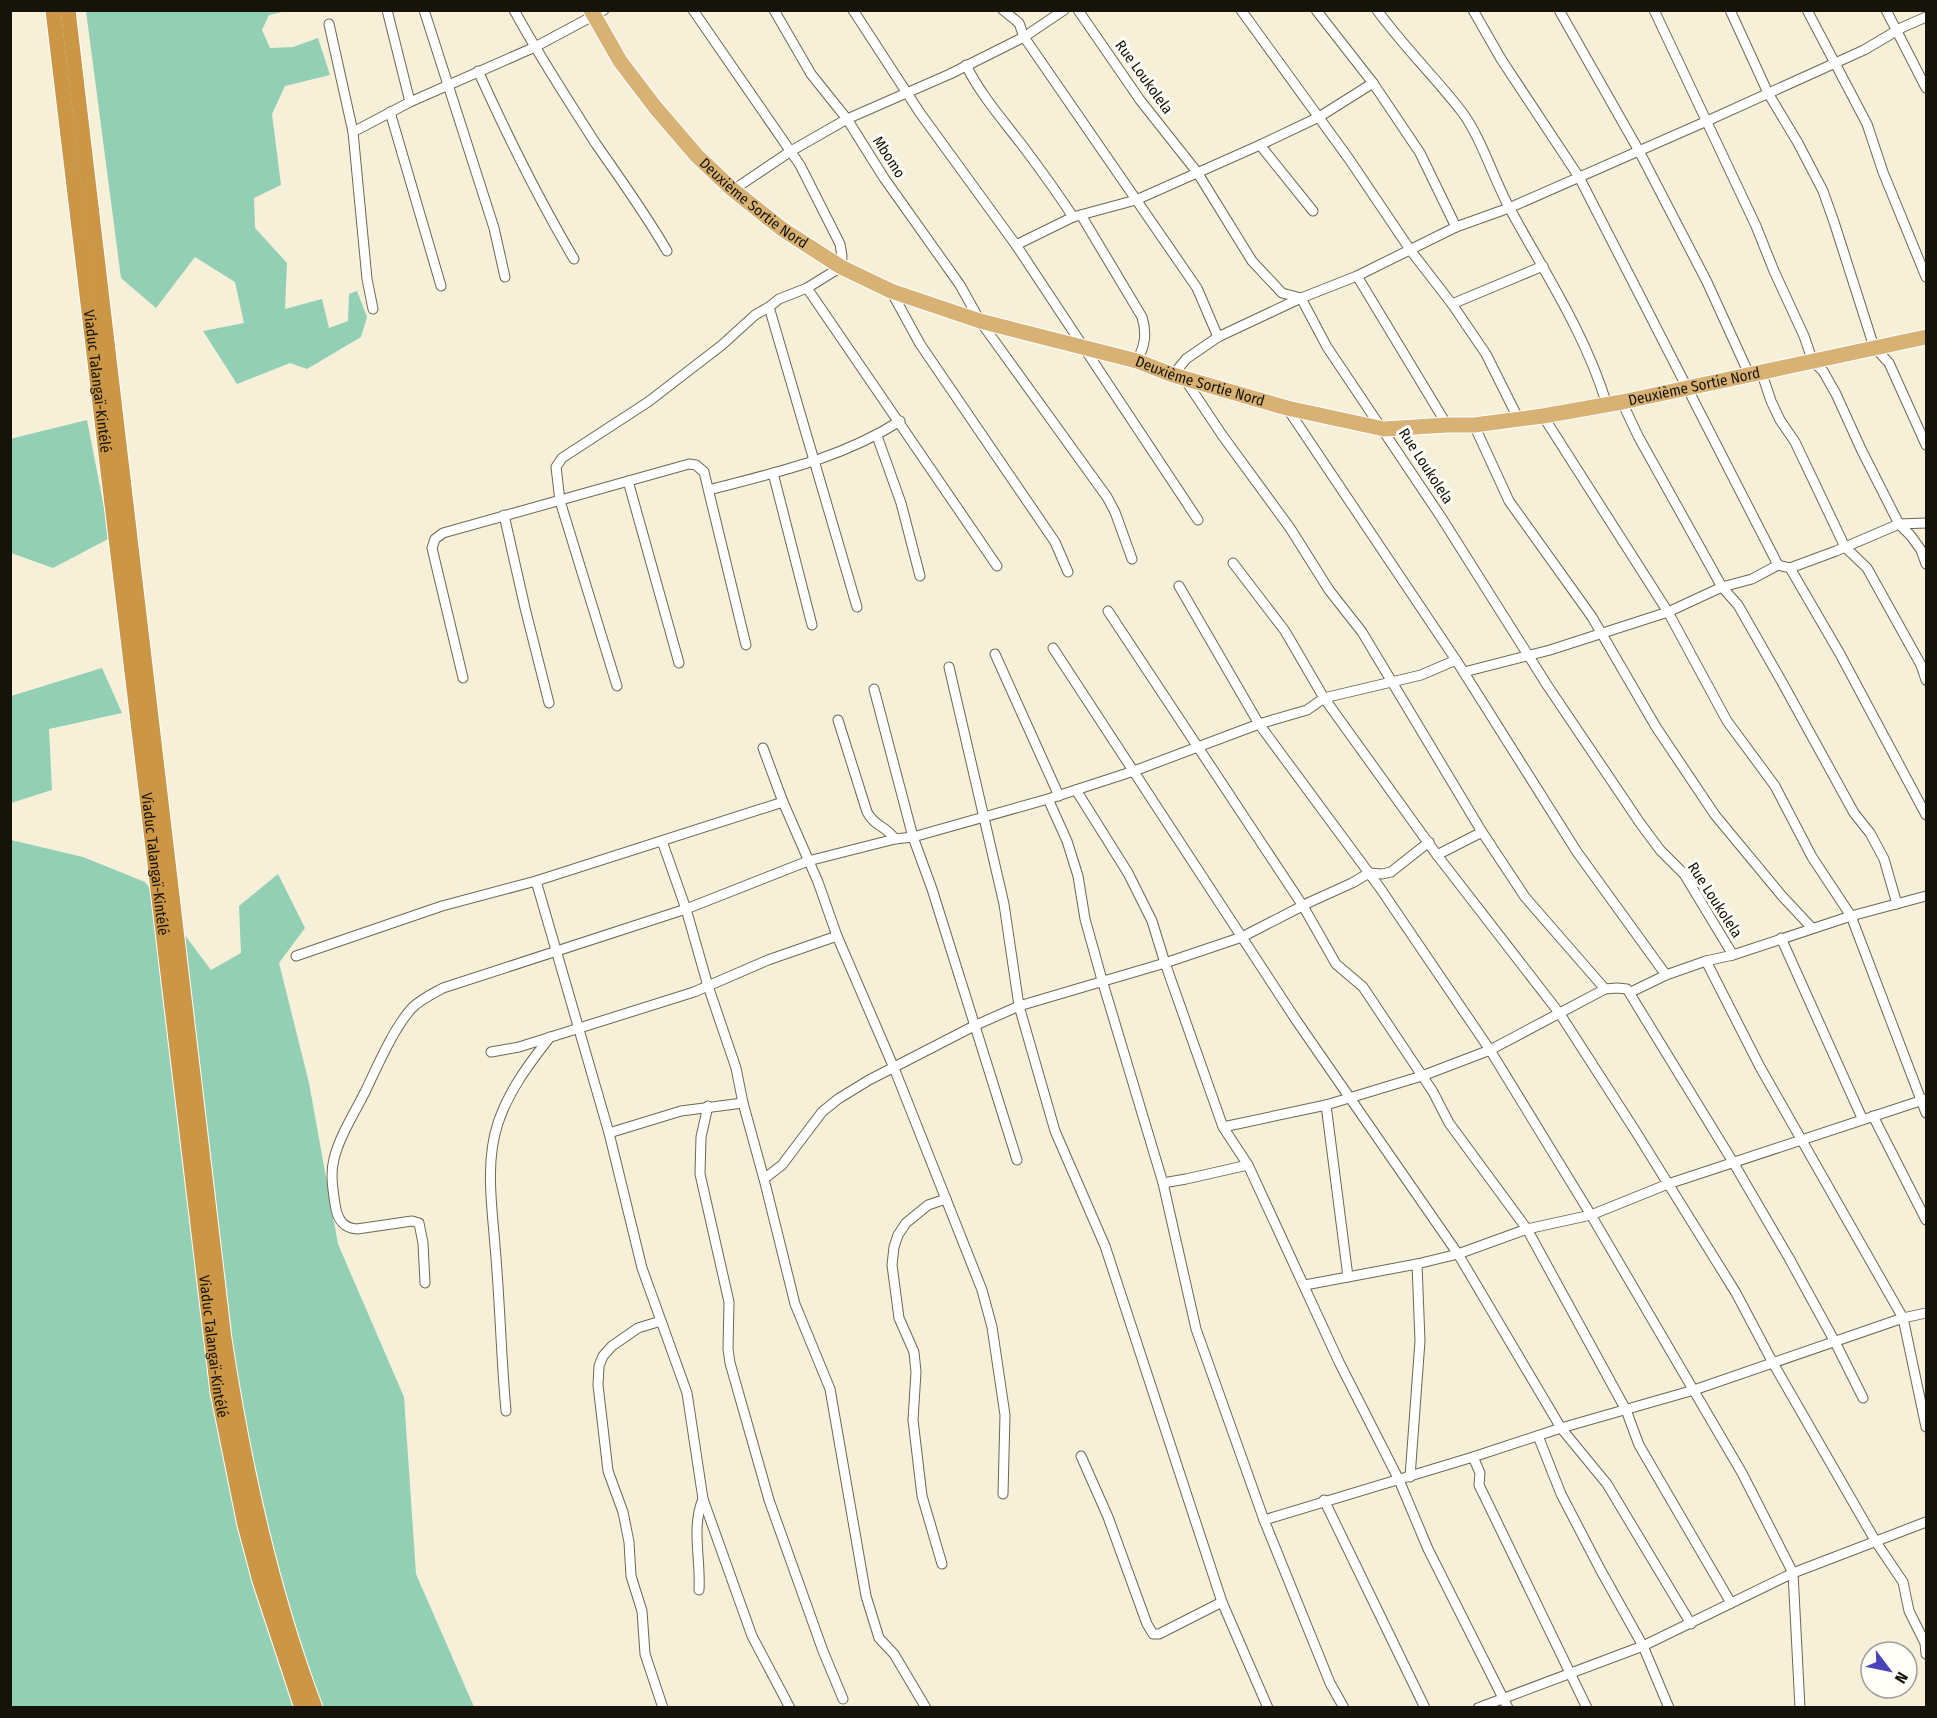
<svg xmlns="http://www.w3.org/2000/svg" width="1937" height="1718" viewBox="0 0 1937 1718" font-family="'Fira Sans Condensed',sans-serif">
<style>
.green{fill:#93cfb4}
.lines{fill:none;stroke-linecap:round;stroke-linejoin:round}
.minor-casing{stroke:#6d6853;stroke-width:11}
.primary-casing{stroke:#fff;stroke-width:17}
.trunk-casing{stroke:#fff;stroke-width:17}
.minor{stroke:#fff;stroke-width:9}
.primary{stroke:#d8b175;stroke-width:15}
.trunk{stroke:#cb9747;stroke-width:15}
.labels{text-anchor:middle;stroke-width:6;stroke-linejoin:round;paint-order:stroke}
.street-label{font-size:15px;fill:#15130a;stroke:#fefdf8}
</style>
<rect width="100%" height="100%" fill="#f6f0d9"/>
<g class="green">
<path d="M86,11H286L269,15L262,30L270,48L293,47L318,38L330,75L285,86L272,114L281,185L254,198L255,228L287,263L285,309L322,299L329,328L348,321L349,294L357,291L367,317L361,337L307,369L290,363L237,384L203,331L244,323L235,282L195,257L156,308L121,278Z"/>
<path d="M87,420L110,538L53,568L11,553L10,439Z"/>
<path d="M102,668L122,713L49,729L52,790L11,803V696Z"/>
<path d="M11,840L83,857L145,882L211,970L241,953L239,906L278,874L305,928L279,963L309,1083L338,1244L404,1397L416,1574L474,1707L11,1708Z"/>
</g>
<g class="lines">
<g class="minor-casing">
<g id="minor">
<path d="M387,10L410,102"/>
<path d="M424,10L494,228L505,277"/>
<path d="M514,10C539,56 568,100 596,144C621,180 645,213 667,251"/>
<path d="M693,10L800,165L840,244L842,256L841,267L807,288L779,299L769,307L857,607"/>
<path d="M774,10L811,74L847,119L884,178L960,285L980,321L1107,497L1115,512L1132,559"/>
<path d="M853,10L920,113L1016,245L1198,520"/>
<path d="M1003,10L1019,23L1024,37L1197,288L1218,337"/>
<path d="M1078,10L1140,100L1197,172L1252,261L1282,293L1301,298L1327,347L1441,517L1547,685L1640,823L1660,850L1684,874L1733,955"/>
<path d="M1241,10L1349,159L1411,251L1452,304L1486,354L1519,420"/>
<path d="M1316,10L1373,83L1420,153L1456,227"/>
<path d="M1377,10C1403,46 1435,77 1462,112C1481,137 1494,180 1510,209C1545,273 1586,335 1607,405"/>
<path d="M1473,10L1501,59L1579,177L1778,565"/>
<path d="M1559,10L1639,151L1707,282L1749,374"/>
<path d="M1654,10L1756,226L1774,271L1804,336L1813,362L1823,371L1836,394L1861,449L1899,524L1911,536L1921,550L1926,564"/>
<path d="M1730,10L1768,93L1798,143L1823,191L1834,222L1874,347L1889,363L1926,445"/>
<path d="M1807,10L1867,124L1883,172L1926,277"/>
<path d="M1886,10L1926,88"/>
<path d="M329,24L353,132L367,279L373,309"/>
<path d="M966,65C980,94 1002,119 1022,145C1040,169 1057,192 1073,217"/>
<path d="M478,71C507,135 538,198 574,259"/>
<path d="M390,112L441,286"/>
<path d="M353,132L410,102L535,47L604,10"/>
<path d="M1260,145L1313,211"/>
<path d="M733,190L791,151L847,119L950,74L1024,37L1064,10"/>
<path d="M1081,215L1142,317C1147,333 1145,346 1137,361"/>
<path d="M1016,245L1073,217L1136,200L1260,145L1319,117L1373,83"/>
<path d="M1357,276L1447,425"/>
<path d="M807,288L997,566"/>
<path d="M891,291L920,344L1055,542L1068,572"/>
<path d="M1452,304L1543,266"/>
<path d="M1761,371L1771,401L1780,420L1795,442L1845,547L1867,568L1921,665L1926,680"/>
<path d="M1173,375L1186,359L1218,337L1301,298L1357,276L1456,227L1509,208L1707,121L1864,50L1903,27L1926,17"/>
<path d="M1184,378L1222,435L1290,528L1329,590L1362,632L1482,832L1525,897L1605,989"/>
<path d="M1622,402L1638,436L1722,587L1738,605L1782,682L1854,813L1870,833L1884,859L1897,904"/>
<path d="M1287,408L1456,660L1577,852L1666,975"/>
<path d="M1543,416L1668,612L1727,721L1775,786L1812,857L1851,916L1926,1113"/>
<path d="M1474,425L1509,501L1592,617L1656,727L1715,815L1782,896L1812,928"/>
<path d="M877,436L901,503L920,576"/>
<path d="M773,473L812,625"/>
<path d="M628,481L679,663"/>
<path d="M709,490C777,472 840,459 900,421"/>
<path d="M504,515L525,608L549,703"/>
<path d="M1233,563L1285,631L1324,698L1437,855L1560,1014L1636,1132L1736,1293L1773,1363L1876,1542L1903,1582L1909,1611L1925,1643L1926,1654"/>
<path d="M1790,568L1840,654L1926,815"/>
<path d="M1179,586L1259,724L1380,888L1490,1050L1591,1215L1742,1473L1793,1573L1800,1708"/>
<path d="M1108,611L1303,906L1336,964L1363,987L1433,1092L1449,1123L1527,1229L1626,1410L1639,1445L1731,1603"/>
<path d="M1053,648L1296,1020L1458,1254L1561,1428L1607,1484L1691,1624"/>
<path d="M995,654L1059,796"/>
<path d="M949,667L1004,904L1019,1006L1055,1131L1105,1246L1222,1602L1268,1708"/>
<path d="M1464,672L1550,650L1668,612L1722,587L1752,579L1778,565L1790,568L1836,551L1899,524L1926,523"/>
<path d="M463,678L432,548L435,539L443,533L689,464L696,465L704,472L746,645"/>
<path d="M617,686L560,501L556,467L562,458L648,402L722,345L755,315L769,307"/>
<path d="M874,689L913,837L932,889L1017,1160"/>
<path d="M838,720L867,812C875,827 885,825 895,839"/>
<path d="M763,748L783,802L818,882L837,936L894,1068L982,1290L992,1327L1005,1415L1003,1494"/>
<path d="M1076,790L1128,873L1152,921L1165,963L1223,1127L1248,1165L1339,1362L1399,1480L1428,1549L1508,1708"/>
<path d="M1048,799L1067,841L1078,876L1085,919L1102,980L1163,1183L1196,1329L1264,1520L1330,1683L1344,1708"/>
<path d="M662,841L686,909L708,986L736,1068L743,1103L764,1179L795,1304L830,1389L866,1596L879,1638L894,1654L926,1708"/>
<path d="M1437,855L1482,832"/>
<path d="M536,881L609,1133L642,1268L687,1393L703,1499L752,1636L790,1708"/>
<path d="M1781,938L1862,1118"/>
<path d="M296,956L442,906L536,881L783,802"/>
<path d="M1706,961L1760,1067L1903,1318L1926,1427"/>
<path d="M1631,992L1666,975L1706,961L1733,955L1851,916L1926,896"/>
<path d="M491,1052L519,1047L694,992L768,960L837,936"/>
<path d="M1326,1105L1348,1277"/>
<path d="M708,1106L701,1137L700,1174L729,1302L728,1349L730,1363L769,1500L823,1651L843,1699"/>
<path d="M1873,1116L1926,1220"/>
<path d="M1223,1127L1326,1105L1422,1076L1490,1050L1605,989L1617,988L1627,989L1733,1162L1789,1258L1835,1342L1863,1398"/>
<path d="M609,1133L681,1111L743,1103"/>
<path d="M764,1179L782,1165L822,1112L838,1099L869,1080L974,1026L1019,1006L1165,963L1242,937L1310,902L1352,883L1369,873L1382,874L1391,872L1429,842"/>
<path d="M1163,1183L1186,1179L1248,1165"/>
<path d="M425,1283L423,1243L419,1223L412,1221L357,1229C342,1228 337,1218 335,1204C333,1190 330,1174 334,1159C340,1135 354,1114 365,1092C377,1067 393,1029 412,1008C421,999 432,994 443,988L686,909L808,861L895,839L913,837L1048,799L1134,771L1259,724L1307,710L1324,698L1421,675L1456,660"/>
<path d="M1305,1285L1417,1264L1458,1254L1527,1229L1591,1215L1668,1184L1926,1099"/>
<path d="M661,1321L638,1328L612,1346L603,1356L599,1366L598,1385L608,1471L623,1512L629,1542L631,1576L642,1611L645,1654L663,1708"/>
<path d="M506,1411C501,1356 500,1301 495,1246C492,1206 485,1162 498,1123C509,1090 529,1064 550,1037"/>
<path d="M1538,1436L1561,1494L1600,1569L1643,1646L1669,1708"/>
<path d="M1081,1456L1108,1517L1147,1624L1153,1634H1159L1222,1602"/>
<path d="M1473,1457L1480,1473L1479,1485L1587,1708"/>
<path d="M1410,1477L1420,1341L1417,1264"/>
<path d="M1324,1500L1425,1708"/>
<path d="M1264,1520L1473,1457L1561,1428L1694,1390L1903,1318L1926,1313"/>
<path d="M942,1564L922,1496L913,1420L916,1372L914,1352L899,1318L892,1265L894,1247L898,1235L906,1223L928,1205L946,1199"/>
<path d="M699,1590C701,1560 691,1527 703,1499"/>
<path d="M1478,1708L1643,1646L1793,1573L1926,1522"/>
</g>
</g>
<g class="primary-casing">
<g id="primary">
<path id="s1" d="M591,10L620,61L655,107L697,156L733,190L782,229L841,267L891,291L980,321L1137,361L1173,375L1287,408L1384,429L1447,425H1474L1543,416L1622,402L1926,337"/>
</g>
</g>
<g class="trunk-casing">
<g id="trunk">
<path id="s2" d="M53,10L218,1392L245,1525L260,1581L302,1708"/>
<path d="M68,10L224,1339C243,1464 270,1589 315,1708"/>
</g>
</g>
<use href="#minor" class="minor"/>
<use href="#primary" class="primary"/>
<use href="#trunk" class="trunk"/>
</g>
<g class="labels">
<g class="street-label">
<text transform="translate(1144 77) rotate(54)" y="5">Rue Loukolela</text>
<text transform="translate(889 157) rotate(57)" y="5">Mbomo</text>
<text dy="5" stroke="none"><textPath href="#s1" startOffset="255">Deuxième Sortie Nord</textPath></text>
<text dy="5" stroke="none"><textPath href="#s2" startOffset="374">Viaduc Talangaï-Kintélé</textPath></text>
<text dy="5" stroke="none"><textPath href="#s1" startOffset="741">Deuxième Sortie Nord</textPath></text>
<text dy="5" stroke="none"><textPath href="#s1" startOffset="1245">Deuxième Sortie Nord</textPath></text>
<text transform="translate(1426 466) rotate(57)" y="5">Rue Loukolela</text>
<text dy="5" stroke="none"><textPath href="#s2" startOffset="860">Viaduc Talangaï-Kintélé</textPath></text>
<text transform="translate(1715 900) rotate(57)" y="5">Rue Loukolela</text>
<text dy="5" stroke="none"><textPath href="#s2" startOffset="1346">Viaduc Talangaï-Kintélé</textPath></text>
</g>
</g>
<rect width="1937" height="1718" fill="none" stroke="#15130a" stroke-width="24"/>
<g transform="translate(1889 1670) rotate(122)"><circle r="28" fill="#fefdf8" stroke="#a19f99" stroke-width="1.5"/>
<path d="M0-4.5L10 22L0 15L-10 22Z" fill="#4944ba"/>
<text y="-9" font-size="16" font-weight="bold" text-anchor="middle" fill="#15130a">N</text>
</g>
</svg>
